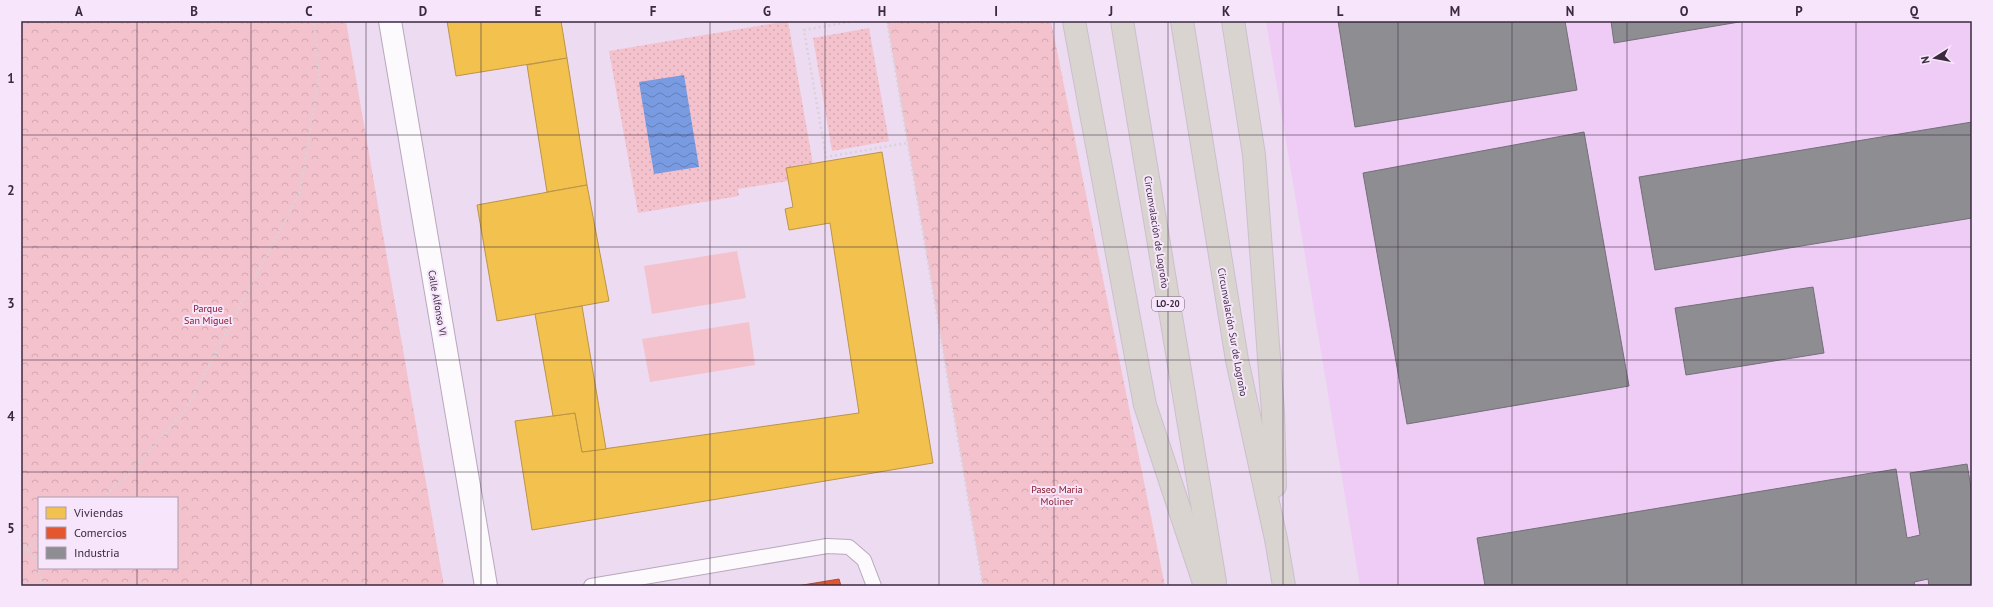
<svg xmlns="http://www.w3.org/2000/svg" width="1993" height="607" viewBox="0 0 1993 607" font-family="'PT Sans',sans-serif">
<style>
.built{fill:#eeccf6}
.grass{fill:#f4c2cd}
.park{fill:url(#park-crowns);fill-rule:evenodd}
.garden{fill:url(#garden-dots)}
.water{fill:url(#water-waves)}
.homes{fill:#f2c14e;stroke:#bb9449}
.shops{fill:#e4572e;stroke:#b14a33}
.industry{fill:#8d8d92;stroke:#746f79}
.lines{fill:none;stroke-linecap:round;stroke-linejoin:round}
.service-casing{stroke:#b8a8bc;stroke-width:16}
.minor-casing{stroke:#b8a8bc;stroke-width:24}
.trunk-casing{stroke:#cac0cc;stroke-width:24}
.path{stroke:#d8d2d9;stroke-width:2.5;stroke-dasharray:2 3;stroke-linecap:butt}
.service{stroke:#fcfafd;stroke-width:14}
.minor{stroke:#fcfafd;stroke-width:22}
.trunk{stroke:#dad4d0;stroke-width:22}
.grid{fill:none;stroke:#3a2a3e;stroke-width:1;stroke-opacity:0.55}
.labels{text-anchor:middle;stroke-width:4;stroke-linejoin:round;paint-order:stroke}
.shield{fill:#f7e6fb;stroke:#736277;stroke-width:1}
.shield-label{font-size:9px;font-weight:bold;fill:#3a2a3e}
.street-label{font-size:10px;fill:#3a2a3e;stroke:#f7e6fb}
.park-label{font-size:10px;fill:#891a2a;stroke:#f7e6fb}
.neatline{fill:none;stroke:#3a2a3e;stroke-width:1.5}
.grid-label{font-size:13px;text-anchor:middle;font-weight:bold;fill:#3a2a3e}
</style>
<defs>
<pattern id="park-crowns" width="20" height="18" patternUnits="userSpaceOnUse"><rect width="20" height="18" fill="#f4c2cd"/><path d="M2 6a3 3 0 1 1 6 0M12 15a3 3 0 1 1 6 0" fill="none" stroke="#d2a7b1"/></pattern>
<pattern id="garden-dots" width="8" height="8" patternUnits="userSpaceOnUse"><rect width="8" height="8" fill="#f4c2cd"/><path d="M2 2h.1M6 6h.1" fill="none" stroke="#d2a7b1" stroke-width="1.8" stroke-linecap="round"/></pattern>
<pattern id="water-waves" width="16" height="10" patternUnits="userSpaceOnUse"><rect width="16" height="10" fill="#799be2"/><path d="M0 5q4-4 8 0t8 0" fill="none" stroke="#647fb9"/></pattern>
</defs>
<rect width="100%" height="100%" fill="#eddbf2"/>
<path class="built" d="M1266,21H1972V586H1360Z"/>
<g class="grass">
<path d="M737,251L746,298L652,314L644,266Z"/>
<path d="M749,322L755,365L650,382L642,339Z"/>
</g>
<g class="park">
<path d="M21,21H346L444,586H21ZM39,498H177V568H39Z"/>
<path d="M887,21H1051L1165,586H983Z"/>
</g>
<g class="garden">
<path d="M788,21L813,164L786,168L788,181L738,189L739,196L638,213L609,51Z"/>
<path d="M869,28L889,141L832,151L813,38Z"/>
</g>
<path class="water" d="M684,75L699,167L654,174L639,82Z"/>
<g class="homes">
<path d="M447,21H561L567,58L456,76Z"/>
<path d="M567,58L587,185L547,192L527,65Z"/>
<path d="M882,152L933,463L532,530L515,421L575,413L582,452L859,413L830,223L789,230L785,209L793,207L786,168Z"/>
<path d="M587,185L609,301L497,321L477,205Z"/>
<path d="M582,306L606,449L582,452L575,413L553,416L535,314Z"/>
</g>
<path class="shops" d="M839,579L841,586H797Z"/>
<g class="industry">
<path d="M1338,21H1565L1577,90L1355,127Z"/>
<path d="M1611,21H1745L1614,43Z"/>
<path d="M1972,122V218L1655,270L1639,177Z"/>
<path d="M1584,132L1629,386L1407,424L1363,173Z"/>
<path d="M1813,287L1824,353L1686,375L1675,308Z"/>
<path d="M1967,464L1972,493V586H1929L1928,579L1914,582L1915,586H1485L1477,538L1896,469L1907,538L1920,535L1910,473Z"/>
</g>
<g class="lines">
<g class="service-casing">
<path id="service" d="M591,586L827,546L849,547L864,560L874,586"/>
</g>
<g class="minor-casing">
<path id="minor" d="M390,21L486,586"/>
</g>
<g class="trunk-casing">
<g id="trunk">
<path d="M1074,21L1145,405L1205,586"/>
<path d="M1122,21L1215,582"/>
<path d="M1182,21L1237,360L1276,539L1284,586"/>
<path d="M1233,21L1254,155L1273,412L1275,486"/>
</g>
</g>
<g class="path">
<path d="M855,21L804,30L826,157L907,143"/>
<path d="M887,21L983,586"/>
<path d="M103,498L129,474L186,409L300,192L319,78L314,21"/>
<path d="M21,542C33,552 41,570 42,586"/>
<path d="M21,552L39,541"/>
</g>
<use href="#service" class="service"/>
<use href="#minor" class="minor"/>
<use href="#trunk" class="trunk"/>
</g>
<path class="grid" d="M137,21V498M251,21V586M366,21V586M481,21V586M595,21V586M710,21V586M825,21V586M939,21V586M1054,21V586M1168,21V586M1283,21V586M1398,21V586M1512,21V586M1627,21V586M1742,21V586M1856,21V586M21,135H1972M21,247H1972M21,360H1972M21,472H1972M137,568V586"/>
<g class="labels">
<rect class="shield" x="1152" y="297" width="32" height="14" rx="3"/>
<g class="shield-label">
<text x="1168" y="307">LO-20</text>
</g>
<g class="street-label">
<text transform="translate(1157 232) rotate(81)" y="4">Circunvalación de Logroño</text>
<text transform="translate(438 303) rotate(80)" y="4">Calle Alfonso VI</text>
<text transform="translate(1233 332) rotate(80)" y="4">Circunvalación Sur de Logroño</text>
</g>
<g class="park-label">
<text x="208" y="312">Parque<tspan x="208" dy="12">San Miguel</tspan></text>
<text x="1057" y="493">Paseo Maria<tspan x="1057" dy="12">Moliner</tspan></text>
</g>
</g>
<rect width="1993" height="607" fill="none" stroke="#f7e6fb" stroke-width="44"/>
<rect x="38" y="497" width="140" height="72" fill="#f7e6fb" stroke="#ab9baf"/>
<rect x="46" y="507" width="20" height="12" fill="#f2c14e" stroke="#ab9baf"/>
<text x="74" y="517" font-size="12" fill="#3a2a3e">Viviendas</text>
<rect x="46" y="527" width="20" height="12" fill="#e4572e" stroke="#ab9baf"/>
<text x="74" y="537" font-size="12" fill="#3a2a3e">Comercios</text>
<rect x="46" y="547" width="20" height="12" fill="#8d8d92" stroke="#ab9baf"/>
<text x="74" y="557" font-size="12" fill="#3a2a3e">Industria</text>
<g transform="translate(1935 58) rotate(259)" stroke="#f7e6fb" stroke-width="3" paint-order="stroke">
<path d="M0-3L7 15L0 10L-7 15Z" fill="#3a2a3e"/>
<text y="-6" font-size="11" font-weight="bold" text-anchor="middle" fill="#3a2a3e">N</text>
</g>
<rect x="22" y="22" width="1949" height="563" class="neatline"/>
<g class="grid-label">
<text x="79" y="16">A</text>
<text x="194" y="16">B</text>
<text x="309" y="16">C</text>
<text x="423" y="16">D</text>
<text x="538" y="16">E</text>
<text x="653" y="16">F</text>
<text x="767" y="16">G</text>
<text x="882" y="16">H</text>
<text x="996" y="16">I</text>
<text x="1111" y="16">J</text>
<text x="1226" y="16">K</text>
<text x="1340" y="16">L</text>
<text x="1455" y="16">M</text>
<text x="1570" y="16">N</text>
<text x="1684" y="16">O</text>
<text x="1799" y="16">P</text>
<text x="1914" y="16">Q</text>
<text x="11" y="83">1</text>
<text x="11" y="195">2</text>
<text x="11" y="308">3</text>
<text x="11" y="421">4</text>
<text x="11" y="533">5</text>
</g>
</svg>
